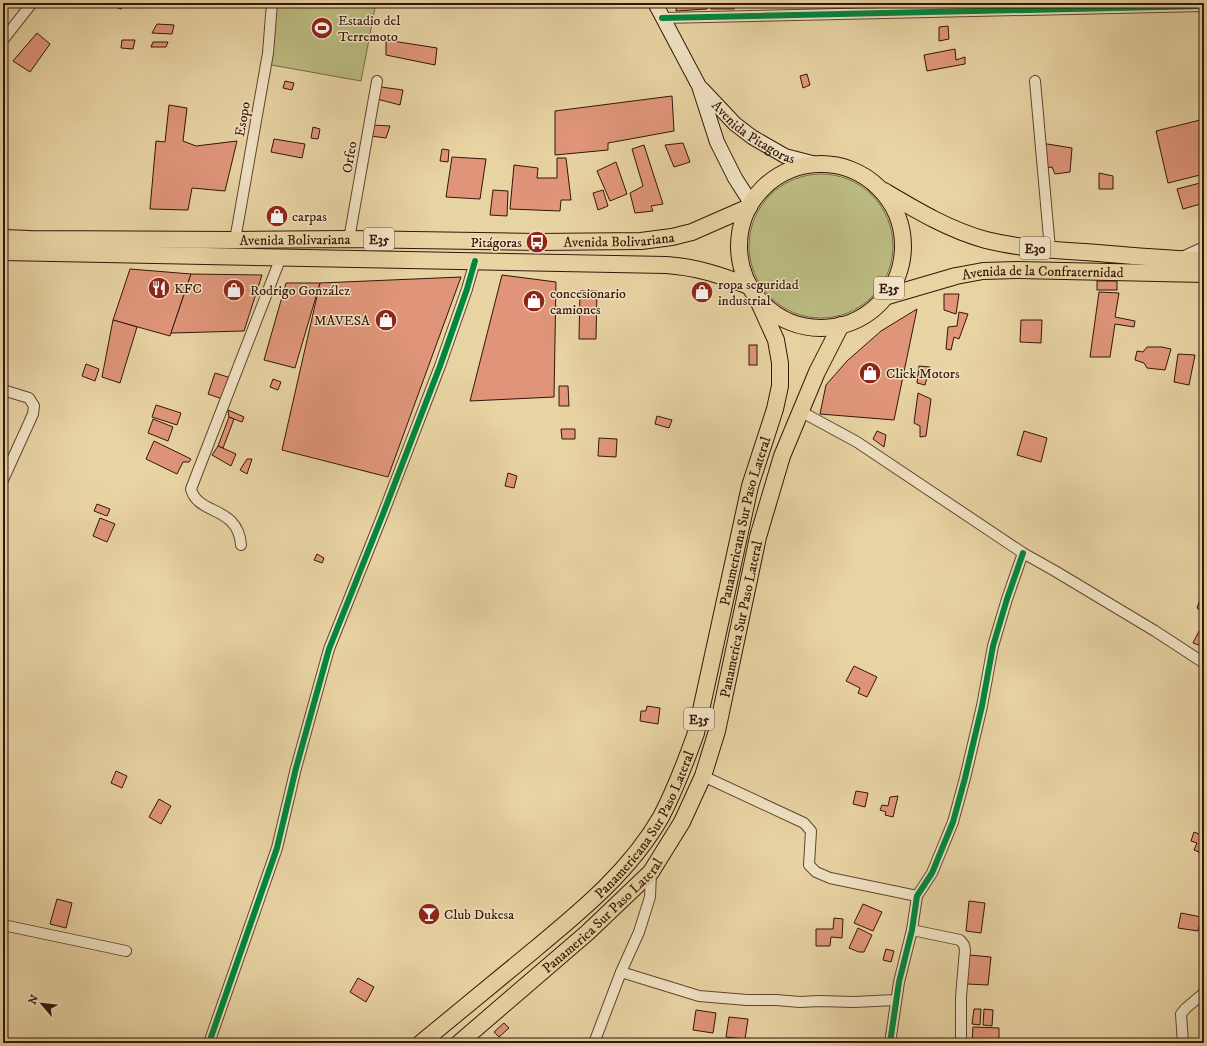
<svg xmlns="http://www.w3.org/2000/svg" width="1207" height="1046" viewBox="0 0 1207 1046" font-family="'IM FELL DW Pica',serif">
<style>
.green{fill:#bbbb81;stroke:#776844}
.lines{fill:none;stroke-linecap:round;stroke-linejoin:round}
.stream{stroke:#6f7766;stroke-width:4}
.building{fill:#e0957a;stroke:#331608}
.minor-casing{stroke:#60452f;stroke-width:12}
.secondary-casing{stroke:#331608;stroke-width:16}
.trunk-casing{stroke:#331608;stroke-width:18}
.minor{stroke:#f0e2c3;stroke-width:10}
.secondary{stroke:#f0e2c3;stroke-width:14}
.trunk{stroke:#e8d3a3;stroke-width:16}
.cycleway-casing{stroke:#f0e2c3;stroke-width:8}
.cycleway{stroke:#00873e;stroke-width:6}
.labels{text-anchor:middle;stroke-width:3;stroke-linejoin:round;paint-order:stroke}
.shield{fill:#f0e2c3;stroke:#6c5340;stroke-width:1}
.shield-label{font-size:13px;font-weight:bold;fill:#331608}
.poi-label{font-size:14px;fill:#331608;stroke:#f0e2c3;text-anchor:start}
.street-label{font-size:14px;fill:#331608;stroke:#f0e2c3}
</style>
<rect width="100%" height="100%" fill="#e8d3a3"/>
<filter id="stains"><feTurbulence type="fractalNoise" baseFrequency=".005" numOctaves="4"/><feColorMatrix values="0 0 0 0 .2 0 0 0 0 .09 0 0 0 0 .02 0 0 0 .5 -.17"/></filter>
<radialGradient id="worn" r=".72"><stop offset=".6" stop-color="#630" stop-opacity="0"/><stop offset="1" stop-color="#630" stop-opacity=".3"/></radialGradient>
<g class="green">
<path d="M277,3H376L361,81L266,64Z"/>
<circle cx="821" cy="246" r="72"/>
</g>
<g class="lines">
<path class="stream" d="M3,6L51,3"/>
</g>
<g class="building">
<path d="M103,3H127L121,9Z"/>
<path d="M677,3H707V9L676,11Z"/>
<rect x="711" y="3" width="23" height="6"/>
<path d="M157,24L174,25L172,34L152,33Z"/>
<path d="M948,26L949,39L939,41V27Z"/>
<path d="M37,33L50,44L30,72L13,61Z"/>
<path d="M122,40H135L133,49L121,48Z"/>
<path d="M386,40L437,48L435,65L386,55Z"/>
<path d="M153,42H168L166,47H151Z"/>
<path d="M955,49L956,60L965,57V64L927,71L924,55Z"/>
<path d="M807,74L810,85L803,88L800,76Z"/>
<path d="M285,81L294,83L292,90L283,88Z"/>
<path d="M381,87L403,90L400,105L377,99Z"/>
<path d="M672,96L674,131L608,143V150L555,155V111Z"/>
<path d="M169,105L187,108L183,141L196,146L237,141L225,191L192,188L188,210L150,209L156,141L165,142Z"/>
<path d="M1204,119V174L1168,183L1156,131Z"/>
<path d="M372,125L390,126L386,138L371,136Z"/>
<path d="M313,127L320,129L318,139L311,138Z"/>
<path d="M274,139L305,144L302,158L271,152Z"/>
<path d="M683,143L690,162L674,167L665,145Z"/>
<path d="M1041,143L1072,148L1070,172L1055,174L1052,167L1044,168Z"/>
<path d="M644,145L663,204L651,206L653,211L635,213L630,193L643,186L632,149Z"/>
<path d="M442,149L449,150L448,162L440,161Z"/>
<path d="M452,157L486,159L480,199L446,197Z"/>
<path d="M557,158H566L571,200H561L560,211L510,209L514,165L538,168L537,178H557Z"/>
<path d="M616,162L627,194L610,201L597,171Z"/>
<path d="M1099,173L1113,176V189H1099Z"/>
<path d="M1204,182V203L1183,209L1177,189Z"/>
<path d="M493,190L508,191L507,216L490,215Z"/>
<path d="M603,190L608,206L598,210L593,193Z"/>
<path d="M130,269L191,274L170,336L113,320Z"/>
<path d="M191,274L262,275L244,331L171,333Z"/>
<path d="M502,275L556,282L554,397L470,401Z"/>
<path d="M461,277L388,477L282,450L320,283Z"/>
<rect x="1097" y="281" width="20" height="9"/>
<path d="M286,283H320L295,368L264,360Z"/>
<path d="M580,291H597L596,339H579Z"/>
<path d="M1099,292L1119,293L1115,317L1135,321L1134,327L1115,324L1110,357H1090Z"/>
<path d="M944,294H959L956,314L944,310Z"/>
<path d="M917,309L894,420L820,414L826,385L847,361L881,331Z"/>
<path d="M959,312L968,314L959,339L954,337L951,350L946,349L948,327L957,326Z"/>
<path d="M113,320L137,327L120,383L102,377Z"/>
<path d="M1021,320H1042L1041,343L1020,342Z"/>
<rect x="749" y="345" width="8" height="20"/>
<path d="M1147,347H1162L1171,349L1165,370L1147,368L1144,363L1135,360L1137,351L1143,352Z"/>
<path d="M1178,354L1195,355L1189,385L1174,382Z"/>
<path d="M86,364L99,369L95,381L82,376Z"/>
<path d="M919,366L930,367L925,385L917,383Z"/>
<path d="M215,373L231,378L225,400L208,394Z"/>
<path d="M273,379L281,382L278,390L270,387Z"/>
<path d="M559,386H568L569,406H559Z"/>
<path d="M918,393L931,399L926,436L920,437V426L914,423Z"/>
<path d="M156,405L181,413L177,425L152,417Z"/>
<path d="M228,410L244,417L242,422L229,417Z"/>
<path d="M657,416L672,420L669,428L655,424Z"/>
<path d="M229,417L234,419L223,448L218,446Z"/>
<path d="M153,419L173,427L168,441L148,433Z"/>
<path d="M561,429H575V439H562Z"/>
<path d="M877,431L886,435L884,447L873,439Z"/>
<path d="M1024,431L1047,438L1041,462L1017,455Z"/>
<path d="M599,438L617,439L616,457L598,456Z"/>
<path d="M154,441L191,459L189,462H183L177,474L146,459Z"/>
<path d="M218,446L236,454L231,466L212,455Z"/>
<path d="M247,459H252L247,474L240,470Z"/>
<path d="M508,473L517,476L514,488L505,486Z"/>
<path d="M97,504L110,509L107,516L94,511Z"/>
<path d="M100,518L115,524L107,542L93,536Z"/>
<path d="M317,554L324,558L322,563L314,560Z"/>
<path d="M1202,594L1204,595V614L1197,608Z"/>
<path d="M1201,627L1204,629V647L1193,643Z"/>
<path d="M854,666L877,677L867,697L858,693L860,688L846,681Z"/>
<path d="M647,706L660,708L658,724L640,721L641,711H646Z"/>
<path d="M116,771L127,776L122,788L111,783Z"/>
<path d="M856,791L868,793L865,807L853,804Z"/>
<path d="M898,796L893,817L885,815L886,812L880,810L882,805L888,806L890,797Z"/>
<path d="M159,799L171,806L161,824L149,817Z"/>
<path d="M1194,832L1204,836V854L1194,850L1197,843L1191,841Z"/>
<path d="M57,899L72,903L66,928L50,924Z"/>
<path d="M969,901L985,903L981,933L966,931Z"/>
<path d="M863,904L882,912L873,931L854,923Z"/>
<path d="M1181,913L1201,917L1198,931L1178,928Z"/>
<path d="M834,918L843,919L842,938L831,937L830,946H816V929H833Z"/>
<path d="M858,928L872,935L864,952H859L849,948Z"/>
<path d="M886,949L894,951L891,962L883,960Z"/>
<path d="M969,955L991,957L988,985L967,984Z"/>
<path d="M358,978L374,987L366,1002L350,992Z"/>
<path d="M974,1009H981L980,1025L972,1024Z"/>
<path d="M984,1009L993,1010L992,1026L983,1025Z"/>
<path d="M696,1010L716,1013L713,1033L693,1030Z"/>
<path d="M729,1017L748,1019L745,1039L726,1037Z"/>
<path d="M504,1023L509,1028L499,1037L494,1032Z"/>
<path d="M973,1027L999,1028V1043H972Z"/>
</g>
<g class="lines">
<g class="minor-casing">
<g id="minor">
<path d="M662,18L1204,6"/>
<path d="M3,40L32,3"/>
<path d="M1035,81L1050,249"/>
<path d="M349,239L377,81"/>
<path d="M235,240L268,53L272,3"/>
<path d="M1182,257L1204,247"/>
<path d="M3,390L29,398L34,406L33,414L3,480"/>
<path d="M800,411L857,442L1023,553L1055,571L1155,631L1204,663"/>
<path d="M241,545C238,505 198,516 191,489L281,257"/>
<path d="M703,776L804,823L811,831L809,865L816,872L830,878L917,896"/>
<path d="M3,925L126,951"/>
<path d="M912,930L960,940L964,945L965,950L961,997V1043"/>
<path d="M621,972L699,996L747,1000H776L800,1002L819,1001L854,1002L896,1000"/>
<path d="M209,1043L277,848L296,768L329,649L383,514L440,366L467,289L475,261"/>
<path d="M594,1043L621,972L639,932L650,897L651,872"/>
<path d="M890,1043L899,982L912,930L917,896L932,873L953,822L965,778L982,706L993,646L1007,599L1023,553"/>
<path d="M1183,1043L1181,1014L1186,1008L1204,993"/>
</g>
</g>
<g class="secondary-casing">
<g id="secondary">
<path d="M655,3L699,86L717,142L735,178L751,203"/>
<path id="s1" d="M702,89L735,124L752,137L785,156L816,164"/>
</g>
</g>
<g class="trunk-casing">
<g id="trunk">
<circle cx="821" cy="246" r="82"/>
<path d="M884,191C916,210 949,230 986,240C1018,248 1052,250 1085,252C1125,255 1164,259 1204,260"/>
<path id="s2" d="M3,238L30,239L235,240L349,239L537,242L641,241L672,237L692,232L749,207"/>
<path d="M3,252L666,265C696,267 720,275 749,286"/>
<path id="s3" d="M884,297L956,276L983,271L1017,270L1204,274"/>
<path id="s4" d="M421,1043C459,1012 496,981 534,950C581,911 630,871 661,817C675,790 686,761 696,733L750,486L775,409L780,386V363L776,340L757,298"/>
<path id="s5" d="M459,1043L587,933L651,872L682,822L703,776L717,731L758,537L782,456L817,372L841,325"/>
</g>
</g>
<use href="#minor" class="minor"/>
<use href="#secondary" class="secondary"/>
<use href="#trunk" class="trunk"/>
<g class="cycleway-casing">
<g id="cycleway">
<path d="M662,18L1204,6"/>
<path d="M209,1043L277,848L296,768L329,649L383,514L440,366L467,289L475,261"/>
<path d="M890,1043L899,982L912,930L917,896L932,873L953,822L965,778L982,706L993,646L1007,599L1023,553"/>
</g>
</g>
<use href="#cycleway" class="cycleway"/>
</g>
<defs>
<g id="stadium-disc" transform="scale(1.15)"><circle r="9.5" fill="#8f2418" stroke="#f0e2c3"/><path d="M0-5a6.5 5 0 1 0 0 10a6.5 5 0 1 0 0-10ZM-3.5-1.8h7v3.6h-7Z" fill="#fff"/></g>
<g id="shop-disc" transform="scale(1.15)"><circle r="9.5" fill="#8f2418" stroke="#f0e2c3"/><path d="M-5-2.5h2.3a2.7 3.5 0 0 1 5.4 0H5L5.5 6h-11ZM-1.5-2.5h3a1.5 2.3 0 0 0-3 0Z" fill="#fff"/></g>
<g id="bus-disc" transform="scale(1.15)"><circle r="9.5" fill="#8f2418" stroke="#f0e2c3"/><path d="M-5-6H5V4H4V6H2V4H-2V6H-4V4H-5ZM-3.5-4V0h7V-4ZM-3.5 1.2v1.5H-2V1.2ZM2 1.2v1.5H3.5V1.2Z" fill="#fff"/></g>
<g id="restaurant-disc" transform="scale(1.15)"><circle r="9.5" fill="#8f2418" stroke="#f0e2c3"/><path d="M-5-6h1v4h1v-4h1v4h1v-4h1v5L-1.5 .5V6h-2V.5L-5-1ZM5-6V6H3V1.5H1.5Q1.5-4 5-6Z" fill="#fff"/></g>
<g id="bar-disc" transform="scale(1.15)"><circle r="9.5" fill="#8f2418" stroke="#f0e2c3"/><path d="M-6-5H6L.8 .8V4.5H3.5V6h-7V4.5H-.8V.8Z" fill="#fff"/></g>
</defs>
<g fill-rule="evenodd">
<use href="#stadium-disc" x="322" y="28"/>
<use href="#shop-disc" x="277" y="216"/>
<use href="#bus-disc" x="537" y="242"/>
<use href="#restaurant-disc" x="159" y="288"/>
<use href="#shop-disc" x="234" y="290"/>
<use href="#shop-disc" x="702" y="292"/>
<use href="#shop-disc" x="534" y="301"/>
<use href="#shop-disc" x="386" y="320"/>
<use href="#shop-disc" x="870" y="373"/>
<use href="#bar-disc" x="429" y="914"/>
</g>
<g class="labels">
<g class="shield">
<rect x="364" y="228" width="30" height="22" rx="3"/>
<rect x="1020" y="237" width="30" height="22" rx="3"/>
<rect x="874" y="277" width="30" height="22" rx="3"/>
<rect x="684" y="708" width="30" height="22" rx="3"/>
</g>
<g class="shield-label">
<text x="379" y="244">E35</text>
<text x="1035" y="253">E30</text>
<text x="889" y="293">E35</text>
<text x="699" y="724">E35</text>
</g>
<g class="poi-label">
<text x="338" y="25">Estadio del<tspan x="338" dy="16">Terremoto</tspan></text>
<text x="292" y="221">carpas</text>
<text x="522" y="247" text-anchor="end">Pitágoras</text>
<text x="718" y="289">ropa seguridad<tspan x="718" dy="16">industrial</tspan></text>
<text x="174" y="293">KFC</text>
<text x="250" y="295">Rodrigo González</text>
<text x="550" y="298">concesionario<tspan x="550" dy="16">camiones</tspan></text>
<text x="370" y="325" text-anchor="end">MAVESA</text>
<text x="886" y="378">Click Motors</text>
<text x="444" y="919">Club Dukesa</text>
</g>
<g class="street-label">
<text transform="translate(242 119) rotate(-80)" y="5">Esopo</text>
<text dy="5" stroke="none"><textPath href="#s1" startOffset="68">Avenida Pitagoras</textPath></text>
<text transform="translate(349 157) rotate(-80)" y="5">Orfeo</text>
<text dy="5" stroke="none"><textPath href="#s2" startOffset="616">Avenida Bolivariana</textPath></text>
<text dy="5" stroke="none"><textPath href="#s2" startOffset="292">Avenida Bolivariana</textPath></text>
<text dy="5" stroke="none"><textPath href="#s3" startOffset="162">Avenida de la Confraternidad</textPath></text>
<text dy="5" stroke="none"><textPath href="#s4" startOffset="640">Panamericana Sur Paso Lateral</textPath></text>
<text dy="5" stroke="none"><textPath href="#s5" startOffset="528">Panamerica Sur Paso Lateral</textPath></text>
<text dy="5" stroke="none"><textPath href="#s4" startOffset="316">Panamericana Sur Paso Lateral</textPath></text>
<text dy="5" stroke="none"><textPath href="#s5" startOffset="192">Panamerica Sur Paso Lateral</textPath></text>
</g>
</g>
<rect width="1207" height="1046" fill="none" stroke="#e8d3a3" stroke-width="16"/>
<rect x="4" y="4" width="1199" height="1038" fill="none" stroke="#331608" stroke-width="2"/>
<rect x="8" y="8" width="1191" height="1030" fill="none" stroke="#331608"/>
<g transform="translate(42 1004) rotate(298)" stroke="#f0e2c3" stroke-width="3" paint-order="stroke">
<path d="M0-3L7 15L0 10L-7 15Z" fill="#331608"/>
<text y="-6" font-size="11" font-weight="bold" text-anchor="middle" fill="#331608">N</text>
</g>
<rect width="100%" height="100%" filter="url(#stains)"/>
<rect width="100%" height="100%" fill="url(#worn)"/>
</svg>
